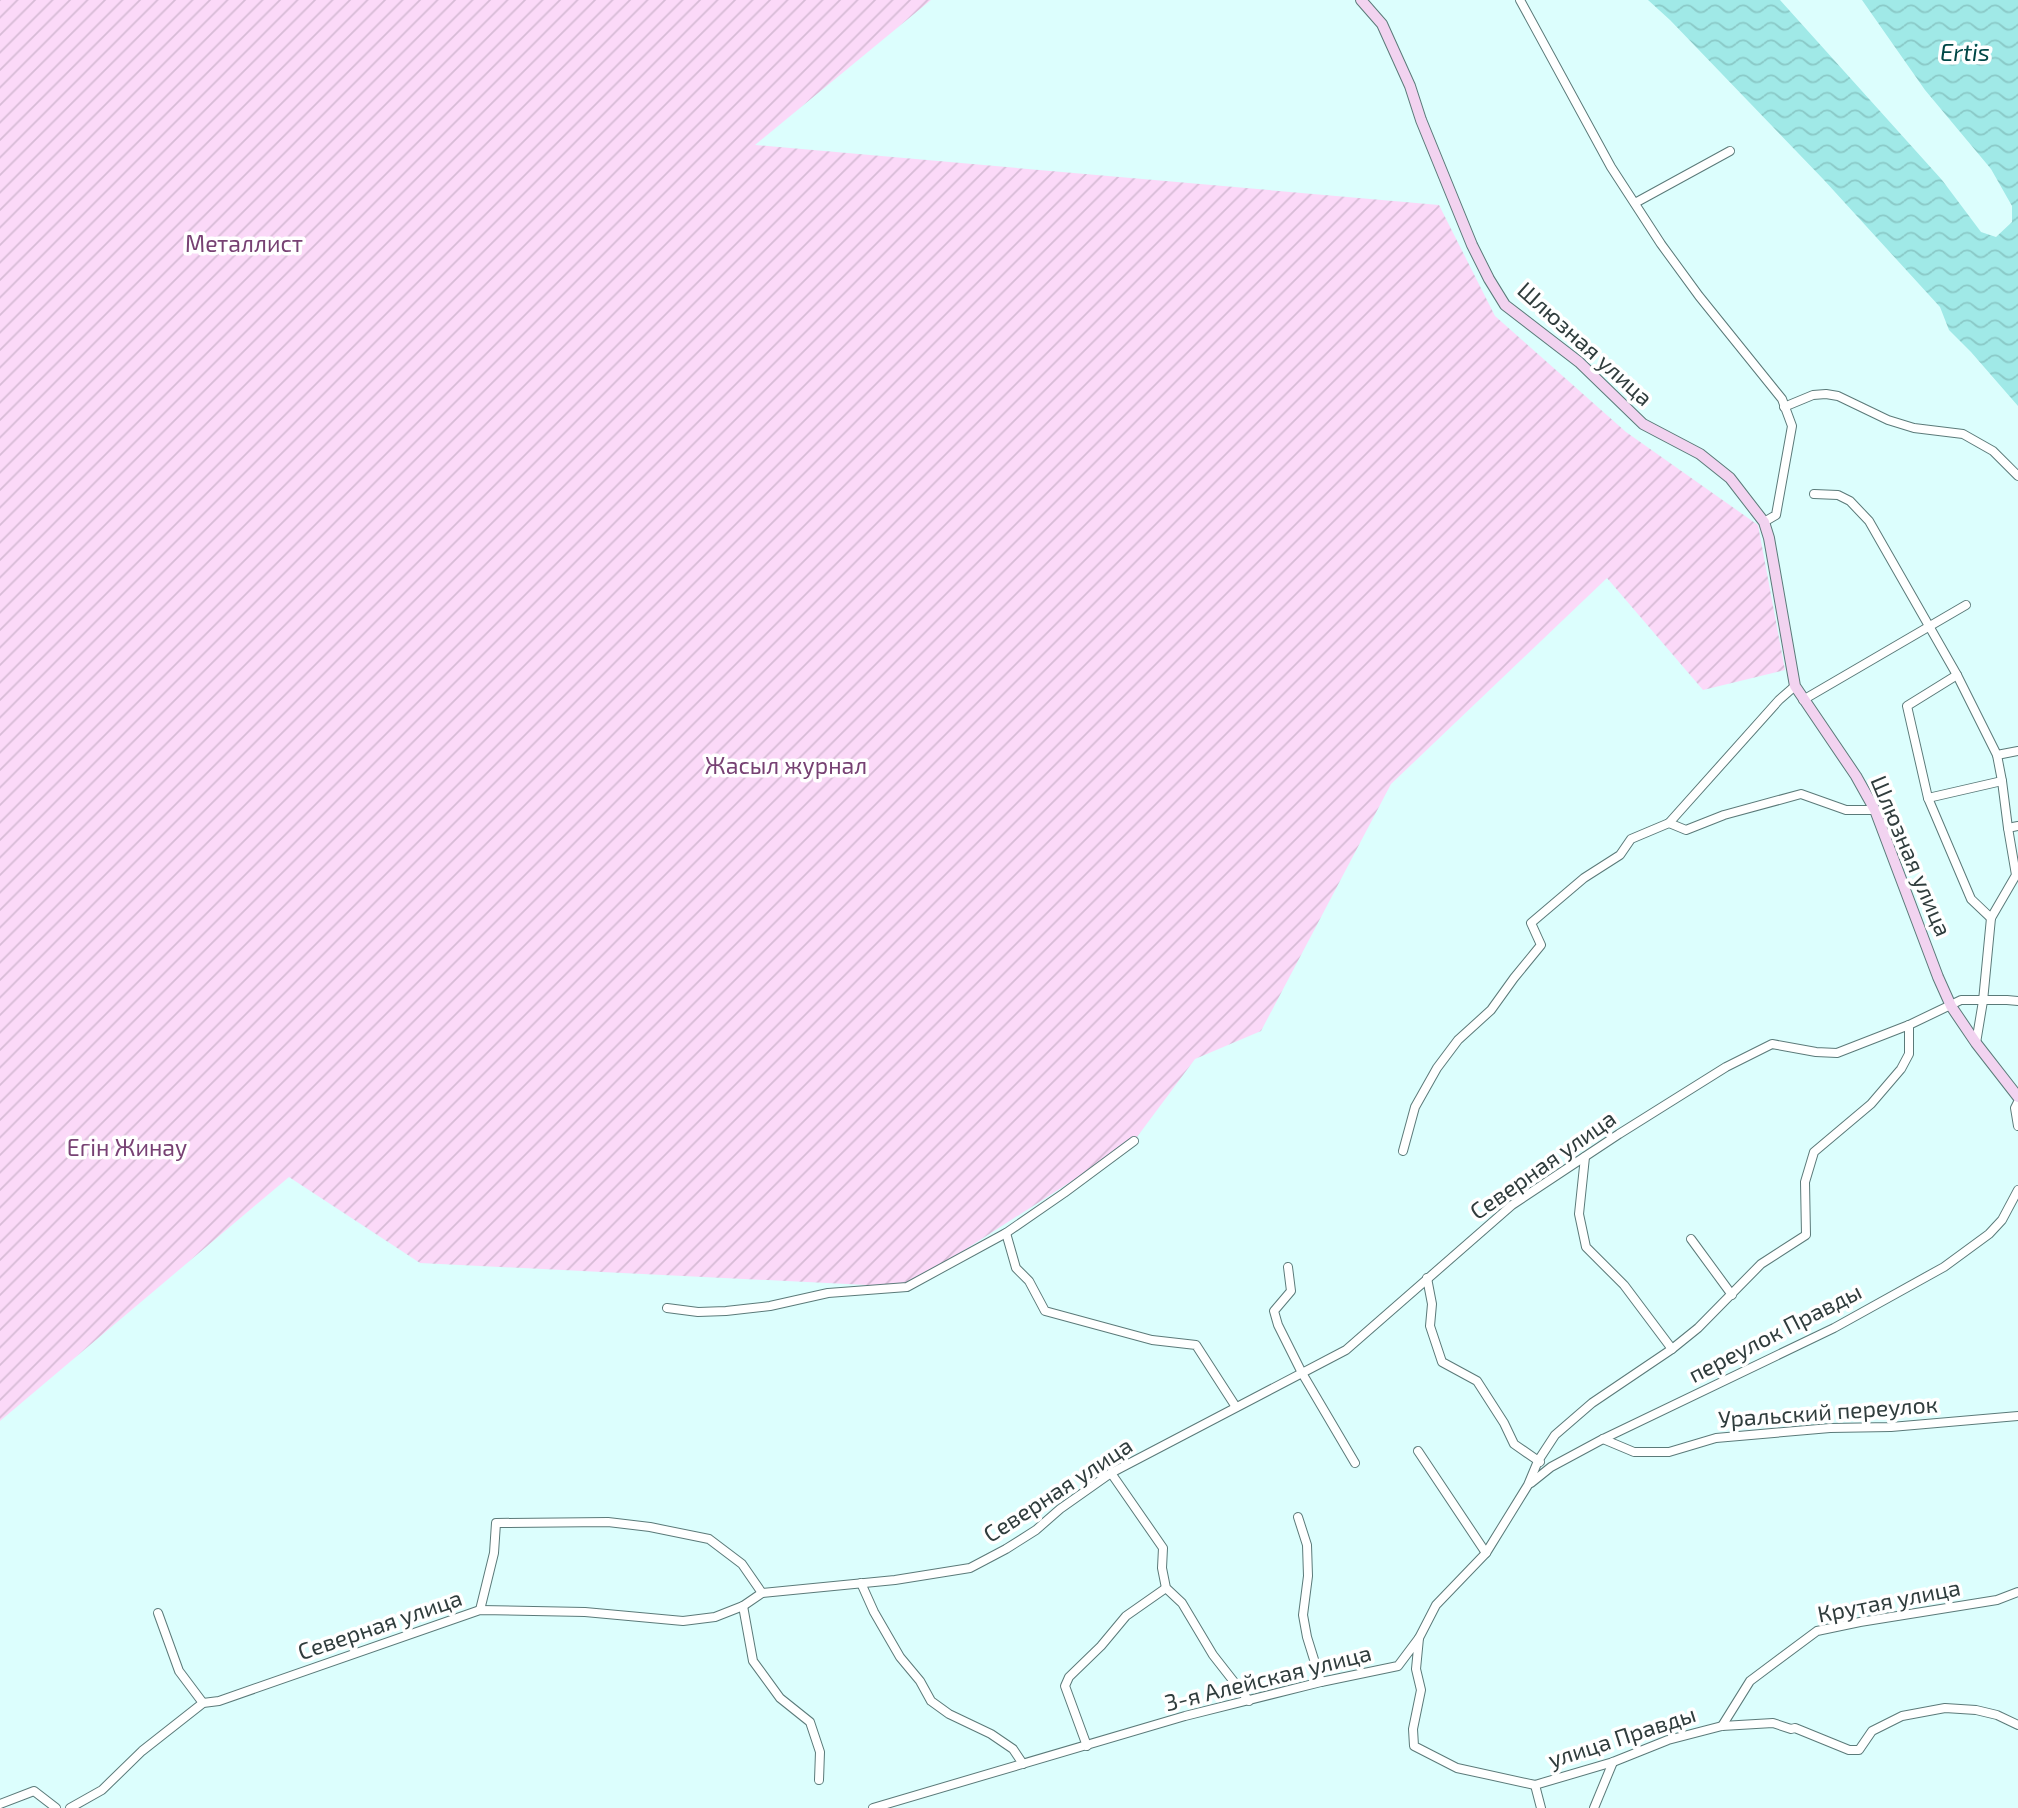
<svg xmlns="http://www.w3.org/2000/svg" width="2018" height="1808" viewBox="0 0 2018 1808" font-family="'Exo 2',sans-serif">
<style>
.garden{fill:url(#garden-furrows)}
.water{fill:url(#water-waves)}
.lines{fill:none;stroke-linecap:round;stroke-linejoin:round}
.street-casing{stroke:#5b7a79;stroke-width:10}
.secondary-casing{stroke:#5b7a79;stroke-width:12}
.street{stroke:#fff;stroke-width:8}
.secondary{stroke:#f2d3f0;stroke-width:10}
.labels{text-anchor:middle;stroke-width:7;stroke-linejoin:round;paint-order:stroke}
.park-label{font-size:23px;fill:#774173;stroke:#fff}
.street-label{font-size:23px;fill:#303d3d;stroke:#fff}
.water-label{font-size:24px;font-style:italic;fill:#004746;stroke:#fff}
</style>
<defs>
<pattern id="garden-furrows" width="10" height="10" patternUnits="userSpaceOnUse" patternTransform="scale(1.75)"><rect width="10" height="10" fill="#fbd9f8"/><path d="M-1 1l2-2M0 10L10 0M9 11l2-2" fill="none" stroke="#d7bbd6"/></pattern>
<pattern id="water-waves" width="16" height="10" patternUnits="userSpaceOnUse" patternTransform="scale(1.75)"><rect width="16" height="10" fill="#a0e9e7"/><path d="M0 5q4-4 8 0t8 0" fill="none" stroke="#8ac9c7"/></pattern>
</defs>
<rect width="100%" height="100%" fill="#dcfefd"/>
<path class="garden" d="M0,0H931L755,145L1439,205L1495,316L1626,432L1758,525L1785,670L1703,690L1607,578L1391,784L1261,1031L1195,1059L1134,1141L907,1287L420,1263L289,1177L0,1421Z"/>
<path class="water" d="M1648,0H1780L1942,180L1981,232L1996,237L2012,222V206L1991,169L1925,90L1862,0H2018V406L1971,352L1949,330L1940,307L1824,180L1670,20Z"/>
<g class="lines">
<g class="street-casing">
<g id="street">
<path d="M1520,0L1611,167L1661,244L1699,296L1782,399L1792,426L1776,515L1764,522"/>
<path d="M1635,203L1730,151"/>
<path d="M1784,407L1813,395L1826,394L1838,396L1888,420L1914,428L1963,434L1993,451L2018,476"/>
<path d="M1814,494L1838,495L1850,501L1869,521L1957,675L1997,755L2018,751"/>
<path d="M1957,675L1907,706L1928,798L1971,899L1991,918"/>
<path d="M1803,700L1966,605"/>
<path d="M1997,755L2002,781L2008,828"/>
<path d="M1928,798L2002,781"/>
<path d="M1669,823L1779,700L1795,686"/>
<path d="M1976,1043L1983,1001L1991,918L2016,875L2008,828L2018,826"/>
<path d="M2018,1102L2015,1108L2018,1126"/>
<path d="M1403,1151L1415,1107L1437,1068L1458,1040L1491,1010L1514,978L1541,945L1531,923L1584,878L1620,855L1631,839L1669,823L1686,830L1724,815L1801,794L1846,810H1875"/>
<path d="M1585,1157L1579,1214L1586,1247L1624,1285L1672,1349"/>
<path d="M1006,1233L1016,1268L1029,1281L1045,1311L1152,1340L1196,1345L1236,1407"/>
<path d="M1691,1239L1732,1295"/>
<path d="M1288,1267L1291,1291L1274,1311L1278,1325L1302,1373L1355,1463"/>
<path d="M1427,1278L1432,1304L1430,1326L1442,1362L1477,1381L1504,1423L1514,1444L1540,1462"/>
<path d="M667,1308L698,1312L726,1311L770,1306L828,1293L907,1287L1006,1233L1064,1193L1134,1141"/>
<path d="M1603,1439L1634,1452H1669L1716,1438L1830,1428L1891,1427L2018,1416"/>
<path d="M1418,1451L1486,1553"/>
<path d="M1111,1473L1163,1548L1162,1568L1166,1588L1182,1603L1213,1655L1249,1701"/>
<path d="M1531,1483L1551,1467L1603,1439L1834,1328L1944,1267L1989,1234L2002,1220L2018,1190"/>
<path d="M1298,1517L1307,1545L1308,1576L1303,1615L1307,1637L1321,1682"/>
<path d="M861,1583L874,1612L900,1657L920,1681L931,1701L949,1714L991,1734L1013,1749L1023,1764"/>
<path d="M743,1606L753,1661L780,1698L810,1722L820,1752L819,1780"/>
<path d="M480,1610L494,1553L496,1523L608,1522L650,1527L709,1539L742,1564L762,1593"/>
<path d="M158,1613L179,1671L203,1703"/>
<path d="M1419,1638L1436,1605L1486,1553L1528,1485L1538,1461L1555,1435L1592,1403L1672,1349L1698,1328L1761,1264L1806,1235L1805,1182L1814,1152L1871,1104L1901,1069L1909,1054V1025"/>
<path d="M1722,1726L1750,1681L1817,1631L1860,1622L1997,1600L2018,1592"/>
<path d="M1087,1746L1065,1686L1069,1677L1101,1646L1126,1616L1166,1588"/>
<path d="M1535,1785L1541,1808"/>
<path d="M0,1804L34,1791L56,1808"/>
<path d="M70,1808L102,1790L142,1751L203,1703L219,1701L480,1610L585,1612L683,1621L715,1617L743,1606L762,1593L895,1580L970,1568L1006,1549L1036,1530L1060,1509L1111,1473L1346,1350L1512,1205L1619,1134L1726,1067L1772,1044L1816,1052L1837,1053L1909,1025L1961,1000H2007L2018,1001"/>
<path d="M873,1808L1185,1716L1321,1682L1398,1666L1419,1638L1416,1669L1421,1690L1413,1729L1414,1746L1457,1768L1535,1785L1613,1762L1668,1740L1722,1726L1773,1723L1791,1729L1795,1728L1849,1750H1859L1872,1731L1902,1716L1945,1708L1976,1710L1997,1715L2018,1725"/>
<path d="M1594,1808L1613,1762"/>
</g>
</g>
<g class="secondary-casing">
<path id="secondary" d="M1361,0L1382,24L1410,86L1421,120L1472,245L1489,279L1505,305L1579,362L1643,424L1700,454L1730,478L1764,522L1769,538L1795,686L1856,776L1875,810L1938,977L1951,1006L1976,1043L2018,1097"/>
</g>
<use href="#street" class="street"/>
<use href="#secondary" class="secondary"/>
</g>
<g class="labels">
<g class="park-label">
<text x="244" y="252">Металлист</text>
<text x="786" y="774">Жасыл журнал</text>
<text x="127" y="1156">Егін Жинау</text>
</g>
<g class="street-label">
<text transform="translate(1585 344) rotate(42)" y="8">Шлюзная улица</text>
<text transform="translate(1911 856) rotate(67)" y="8">Шлюзная улица</text>
<text transform="translate(1543 1165) rotate(-35)" y="8">Северная улица</text>
<text transform="translate(1775 1333) rotate(-27)" y="8">переулок Правды</text>
<text transform="translate(1828 1412) rotate(-4)" y="8">Уральский переулок</text>
<text transform="translate(1058 1490) rotate(-33)" y="8">Северная улица</text>
<text transform="translate(1889 1601) rotate(-11)" y="8">Крутая улица</text>
<text transform="translate(380 1625) rotate(-19)" y="8">Северная улица</text>
<text transform="translate(1268 1678) rotate(-14)" y="8">3-я Алейская улица</text>
<text transform="translate(1622 1737) rotate(-18)" y="8">улица Правды</text>
</g>
<g class="water-label">
<text x="1965" y="61">Ertis</text>
</g>
</g>
</svg>
